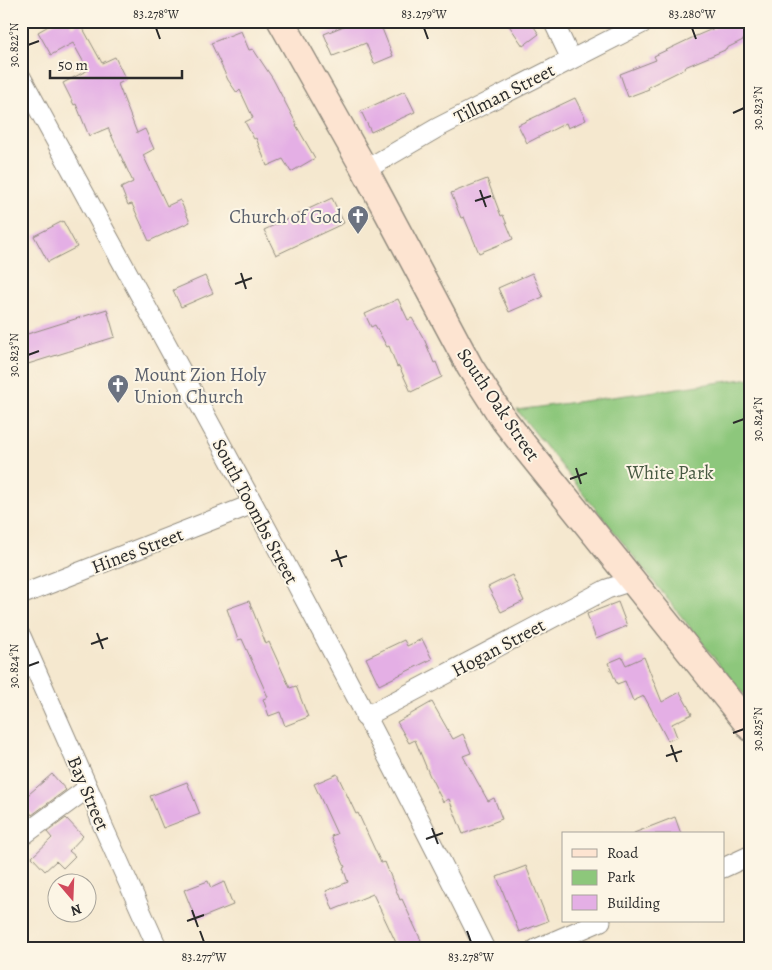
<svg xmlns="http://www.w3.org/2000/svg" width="772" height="970" viewBox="0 0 772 970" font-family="Alegreya,serif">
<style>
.green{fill:#8dc77b;stroke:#5c7953}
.building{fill:#e4afe5}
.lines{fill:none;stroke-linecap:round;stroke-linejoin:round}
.street-casing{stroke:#908a7d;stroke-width:21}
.secondary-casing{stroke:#908a7d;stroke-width:29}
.street{stroke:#fff;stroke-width:19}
.secondary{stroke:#fde4d1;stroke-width:26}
.ticks{fill:none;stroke:#2b2b2b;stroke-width:2}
.labels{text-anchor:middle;stroke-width:4;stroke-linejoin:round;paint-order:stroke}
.street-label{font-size:19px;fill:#2b2b2b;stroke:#fcf5e5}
.worship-label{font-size:19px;fill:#5b616d;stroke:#fcf5e5;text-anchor:end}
.park-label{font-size:19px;fill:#485a43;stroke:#fcf5e5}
.neatline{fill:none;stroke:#2b2b2b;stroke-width:2}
.ticks-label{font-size:12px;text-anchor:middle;fill:#2b2b2b}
</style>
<rect width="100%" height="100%" fill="#fcf5e5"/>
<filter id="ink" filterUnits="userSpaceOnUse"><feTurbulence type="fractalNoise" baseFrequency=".02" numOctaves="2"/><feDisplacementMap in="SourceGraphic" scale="10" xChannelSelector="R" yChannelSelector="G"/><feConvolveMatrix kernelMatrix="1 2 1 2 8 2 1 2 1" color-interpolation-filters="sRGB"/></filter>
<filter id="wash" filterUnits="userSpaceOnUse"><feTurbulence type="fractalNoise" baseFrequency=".0096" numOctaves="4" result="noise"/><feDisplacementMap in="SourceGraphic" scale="20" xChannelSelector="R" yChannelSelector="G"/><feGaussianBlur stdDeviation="1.12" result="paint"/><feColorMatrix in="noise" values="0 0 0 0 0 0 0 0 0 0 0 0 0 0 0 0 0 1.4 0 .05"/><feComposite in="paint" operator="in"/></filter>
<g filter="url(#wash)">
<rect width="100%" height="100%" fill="#f5e8cf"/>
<path class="green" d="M751,378V704L517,410Z"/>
<g id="blocks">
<g class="building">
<path d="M57,21H69L72,27L80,23L102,63L115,57L126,80L118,84L137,133L145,129L154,149L143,155L167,206L180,200L190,222L149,241L132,204L128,205L121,188L133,182L108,128L89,136L76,104L74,105L63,83L88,70L73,43L51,55L38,32Z"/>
<path d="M356,21H379L393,56L374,64L366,43L333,56L324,34Z"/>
<path d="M506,21H530L539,34L523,46Z"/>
<path d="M731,21H751V36L725,49V50L685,67L686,68L648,87L649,89L628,97L620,74L656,60L654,56L696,36Z"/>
<path d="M241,31L249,50L253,49L273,79L297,125H296L315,158L291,172L283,159L267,166L256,138L254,139L245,122L253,118L240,90L237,93L228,80L211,43Z"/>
<path d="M405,91L415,112L371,132L361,111Z"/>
<path d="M575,98L586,120L568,128L566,123L527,143L518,125Z"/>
<path d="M487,179L501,216L503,215L513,239L479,253L464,217L461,218L451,193Z"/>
<path d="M332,198L344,223L276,255L264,230Z"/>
<path d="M63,221L77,247L48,262L34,236Z"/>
<path d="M532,273L543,297L509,312L498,288Z"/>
<path d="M205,276L213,293L181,307L173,290Z"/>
<path d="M398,299L408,320L412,318L425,341L434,363L436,362L442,377L411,392L399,366L397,367L389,346L387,347L375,325L371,327L365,314Z"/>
<path d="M107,309L115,337L28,364L21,343V336Z"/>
<path d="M512,575L524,601L501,612L488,587Z"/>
<path d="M249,601L266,644L269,642L290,688L296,686L308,717L285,726L280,712L269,716L263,699L268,697L242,639L238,640L227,609Z"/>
<path d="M618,602L627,626L596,639L587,614Z"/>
<path d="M422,639L432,659L379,685L366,658L404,640L407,646Z"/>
<path d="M622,657L626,665L644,657L662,702L680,692L692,714L672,724L677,737L668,741L644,696L633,701L625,681L617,684L608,663Z"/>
<path d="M432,702L453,739L463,734L471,753L463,756L488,801L494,798L502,819L463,834L449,799L443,802L429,774L415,740L409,743L397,722Z"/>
<path d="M52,774L66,790L32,815L21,801Z"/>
<path d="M337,774L356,814L358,813L381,863L385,862L400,900L402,899L425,949H399L373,894L333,910L326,891L348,882L343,868L345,867L331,836L337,834L314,784Z"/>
<path d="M187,782L200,814L163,828L150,796Z"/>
<path d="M675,817L681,834H634V833Z"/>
<path d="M66,818L83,836L69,851L75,856L63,868L56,861L45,871L32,857L52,838L47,832Z"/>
<path d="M526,866L548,921L519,932L497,877Z"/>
<path d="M208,881L211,888L224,882L233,905L196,920L184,890Z"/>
</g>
</g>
</g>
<g filter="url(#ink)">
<use href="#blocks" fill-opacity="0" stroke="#908a7d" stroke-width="1"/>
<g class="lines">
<g class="street-casing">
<g id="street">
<path d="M553,21L571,59"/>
<path d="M21,77C178,366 339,654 485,949"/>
<path d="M365,170L437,128L647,21"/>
<path d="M21,595L253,504"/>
<path d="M21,636L96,806L102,824L158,949"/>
<path d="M365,717L607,589L632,581"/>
<path d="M21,837L88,788"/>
<path d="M723,868L751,855"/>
<path d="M536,949L601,921"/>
</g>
</g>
<g class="secondary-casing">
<path id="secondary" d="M281,21L365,170L470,367L504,420L525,447L751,728"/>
</g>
<use href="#street" class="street"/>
<use href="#secondary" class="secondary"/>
</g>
</g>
<path class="ticks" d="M156,28L160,39M424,28L428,39M692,28L696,39M28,45L39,41M733,113L744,108M480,190L486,207M475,201L491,196M241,273L246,289M235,284L252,278M28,355L39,351M733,423L744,419M576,468L581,484M570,479L587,473M336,550L342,567M331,561L347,556M97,633L103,649M91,644L108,638M28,666L39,662M733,733L744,729M671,745L677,762M666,756L682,751M432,828L438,844M426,839L443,833M192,910L198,927M187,921L204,915M200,931L204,942M467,931L471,942"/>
<defs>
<g id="church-pin" transform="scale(1.125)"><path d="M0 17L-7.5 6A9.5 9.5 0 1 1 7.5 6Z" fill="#6b7280" stroke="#fcf5e5"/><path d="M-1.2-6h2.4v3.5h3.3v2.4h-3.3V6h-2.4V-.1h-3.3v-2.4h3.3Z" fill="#fff"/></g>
</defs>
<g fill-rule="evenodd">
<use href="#church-pin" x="358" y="216"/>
<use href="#church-pin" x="118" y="385"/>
</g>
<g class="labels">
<g class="street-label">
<text transform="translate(504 93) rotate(-27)" y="7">Tillman Street</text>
<text transform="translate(499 404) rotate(56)" y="7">South Oak Street</text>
<text transform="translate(256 511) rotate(62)" y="7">South Toombs Street</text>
<text transform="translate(137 550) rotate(-21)" y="7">Hines Street</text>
<text transform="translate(498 647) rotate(-28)" y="7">Hogan Street</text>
<text transform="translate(89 793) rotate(67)" y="7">Bay Street</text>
</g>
<g class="worship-label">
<text x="342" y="223">Church of God</text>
<text x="134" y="381" text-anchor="start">Mount Zion Holy<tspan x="134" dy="22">Union Church</tspan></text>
</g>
<g class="park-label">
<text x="670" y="479">White Park</text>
</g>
</g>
<rect width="772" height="970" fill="none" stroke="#fcf5e5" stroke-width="55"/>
<rect x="562" y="832" width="162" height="90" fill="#fcf5e5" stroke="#a8a49b"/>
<rect x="572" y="849" width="25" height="8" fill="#fde4d1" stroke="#a8a49b"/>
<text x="607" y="858" font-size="15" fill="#2b2b2b">Road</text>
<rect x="572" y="870" width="25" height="15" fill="#8dc77b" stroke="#a8a49b"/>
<text x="607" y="882" font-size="15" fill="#2b2b2b">Park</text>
<rect x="572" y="895" width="25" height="15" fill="#e4afe5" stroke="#a8a49b"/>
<text x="607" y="908" font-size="15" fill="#2b2b2b">Building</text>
<g transform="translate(72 898) rotate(161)"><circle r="24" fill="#fcf5e5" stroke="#a8a49b"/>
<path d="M0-4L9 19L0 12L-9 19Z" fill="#d1495b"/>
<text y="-8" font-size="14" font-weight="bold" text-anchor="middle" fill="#2b2b2b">N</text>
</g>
<path d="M50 70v8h132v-8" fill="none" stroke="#2b2b2b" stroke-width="2.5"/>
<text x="58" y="70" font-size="15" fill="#2b2b2b" stroke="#fcf5e5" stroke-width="4" paint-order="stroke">50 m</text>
<rect x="28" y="28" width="716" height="914" class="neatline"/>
<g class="ticks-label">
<text x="156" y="18">83.278°W</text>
<text x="424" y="18">83.279°W</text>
<text x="692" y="18">83.280°W</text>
<text transform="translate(14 45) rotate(-90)" y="4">30.822°N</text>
<text transform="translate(758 108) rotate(-90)" y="4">30.823°N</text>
<text transform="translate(14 355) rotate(-90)" y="4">30.823°N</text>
<text transform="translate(758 419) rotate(-90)" y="4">30.824°N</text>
<text transform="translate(14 666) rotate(-90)" y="4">30.824°N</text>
<text transform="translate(758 729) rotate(-90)" y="4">30.825°N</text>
<text x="204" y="961">83.277°W</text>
<text x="471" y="961">83.278°W</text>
</g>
</svg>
